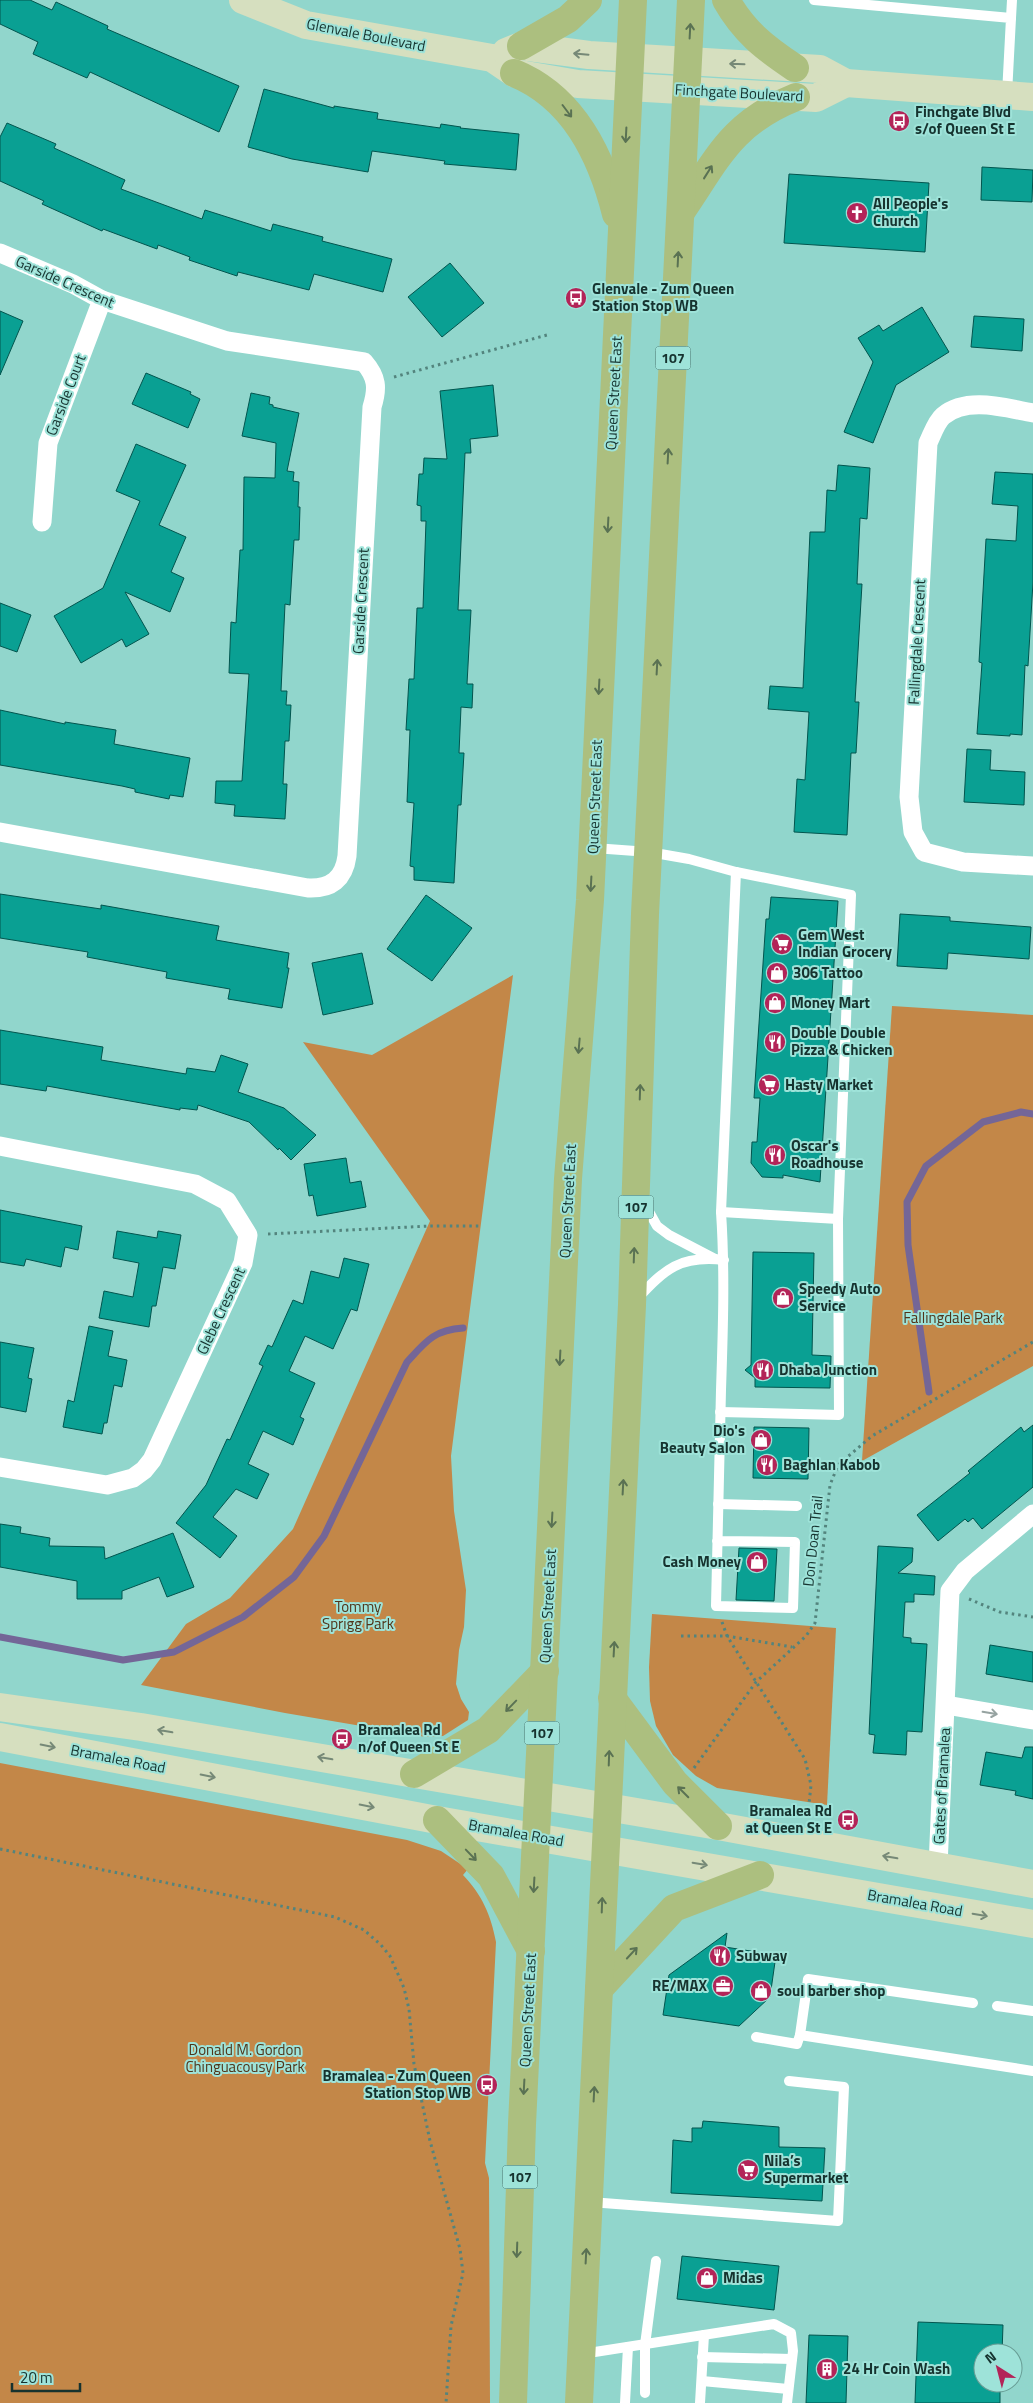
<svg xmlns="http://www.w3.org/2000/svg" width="1033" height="2403" viewBox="0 0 1033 2403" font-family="'Titillium Web',sans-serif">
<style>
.green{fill:#c38748}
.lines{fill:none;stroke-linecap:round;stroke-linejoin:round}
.stream{stroke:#746697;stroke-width:7}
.building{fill:#0aa093;stroke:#02554e}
.path{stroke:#53847d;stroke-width:3;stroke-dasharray:2.5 4;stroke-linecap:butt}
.lane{stroke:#fff;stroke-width:10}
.street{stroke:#fff;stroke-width:19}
.secondary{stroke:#d6dfbf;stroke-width:28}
.primary{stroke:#acbf7f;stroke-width:28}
.oneway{stroke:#5a7253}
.oneway2{stroke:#768977}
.oneway3{stroke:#96a3a1}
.labels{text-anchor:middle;stroke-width:4;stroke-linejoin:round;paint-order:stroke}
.shield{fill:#9ee3d9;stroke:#3f6862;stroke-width:1}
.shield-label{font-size:14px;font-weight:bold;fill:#16332f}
.street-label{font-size:15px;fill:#16332f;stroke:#9ee3d9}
.poi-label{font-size:15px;font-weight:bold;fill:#16332f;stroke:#9ee3d9;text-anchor:start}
.park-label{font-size:15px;fill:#50351a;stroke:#9ee3d9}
</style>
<rect width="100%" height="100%" fill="#91d6cc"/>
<g class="green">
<path d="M513,975L451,1456L454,1511L466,1590L464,1627L459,1650L456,1684L461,1699L469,1712L468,1720L443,1736L426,1737L285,1713L141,1685L186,1624L230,1598L293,1529L430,1221L303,1042L372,1055Z"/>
<path d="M892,1006L1033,1015V1366L862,1461Z"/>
<path d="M652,1614L836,1628L827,1805L717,1788L696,1776L673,1755L656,1726L650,1701L649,1667Z"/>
<path d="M0,1763L407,1840L441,1851L468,1869L463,1875C482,1895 491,1915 496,1942L485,2163L489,2178L490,2403H0Z"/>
</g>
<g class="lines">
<g class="stream">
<path d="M929,1392L908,1245L907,1202L926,1166L983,1122L1021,1112L1033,1114"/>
<path d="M0,1637L123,1660L174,1652L243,1617L294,1577L324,1536L407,1362C426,1341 434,1330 463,1328"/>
</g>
</g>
<g class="building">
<path d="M0,0H30L52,10L56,2L108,26L107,29L239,86L219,132L90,72L87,78L33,54L38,42L0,24Z"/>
<path d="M264,89L334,108V106L378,113L377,119L440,128L441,124L461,127L460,128L519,134L516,170L444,164L445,161L372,151L368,172L292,159L248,147Z"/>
<path d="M7,123L56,144L54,148L125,180L121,189L202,219L205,210L271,231L273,224L323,237L322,241L392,259L383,292L314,274L309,290L238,272L237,276L189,260L190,257L158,245L157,249L103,229L102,231L42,204L44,201L0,181V137Z"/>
<path d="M982,167L1033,170L1032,202L981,200Z"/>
<path d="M789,174L929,183L925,252L784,243Z"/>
<path d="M450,263L484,303L442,337L408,297Z"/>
<path d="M922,307L949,352L896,385L873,443L844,432L873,362L858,338L879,325L883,331Z"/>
<path d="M0,311L23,321L0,375Z"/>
<path d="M974,316L1024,319L1022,351L971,347Z"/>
<path d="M146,373L191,392L190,394L200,399L188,428L132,404Z"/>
<path d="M493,385L498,436L470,439L471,453H465L458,610H471L467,684H473L472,708L461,707L459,753H464L461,805H458L454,883L414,880V867L410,866L414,803L407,802L410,730H406L409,679H414L417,608H423L426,521H421V506L417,505L419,474H423L424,458L447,459L440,391Z"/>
<path d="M251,393L270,397L269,404L273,405V407L299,413L287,471L294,472L293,481L299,482L298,507H300L299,540H294L290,605L285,604L281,691H287L286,705H291L289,741H285L283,784H287L285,819L234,816L235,805L215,803L216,781H242L249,674L229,673L231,622L236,623L240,550H243L244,477L275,478L276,443L242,436Z"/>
<path d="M136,444L186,465L159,525L186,537L171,572L184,578L170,612L125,592L149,634L126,647L122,639L81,663L54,616L103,588L140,501L116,491Z"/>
<path d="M838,465L870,468L867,519L860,518L857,584H862L855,702H859L856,753H851L847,835L794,832L797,779L805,780L809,712L768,709L770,686L803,688L810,532H825L827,490L836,491Z"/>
<path d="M995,472L1033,474V582L1028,666L1025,665L1022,735L1010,734V736L977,734L982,663L979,662L986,539L1016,541L1018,506L992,504Z"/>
<path d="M0,603L31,615L17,652L0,646Z"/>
<path d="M0,710L65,724V722L116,730L114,744L190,758L183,797L170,795L169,799L135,792V789L122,786L0,765Z"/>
<path d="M967,749L991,750L990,770L1025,772L1024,805L964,802Z"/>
<path d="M0,894L101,909V905L219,926L216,940L289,953L287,968H289L282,1008L228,999L230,989L166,978L167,972L87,957L88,952L0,938Z"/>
<path d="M426,895L472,928L432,981L387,949Z"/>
<path d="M771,897L838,901L820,1182L783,1175V1178L762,1177L751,1163L752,1142H757L760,1098H754L766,919H769Z"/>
<path d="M900,914L950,917V921L1031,927L1029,959L948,953L947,969L897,966Z"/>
<path d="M362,953L373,1004L323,1015L312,963Z"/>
<path d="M0,1030L103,1047L101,1060L186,1074L187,1068L215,1072L221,1055L248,1064L238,1092L284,1108L316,1135L291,1160L279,1148L278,1150L249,1122L198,1105L197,1110L180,1108V1110L47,1086L46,1091L0,1084Z"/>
<path d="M346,1158L350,1183L361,1181L366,1207L317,1216L313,1195L309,1196L304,1164Z"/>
<path d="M0,1210L82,1226L78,1250L65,1247L61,1267L26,1259L24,1266L0,1262Z"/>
<path d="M117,1231L157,1238L158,1231L181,1235L175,1269L163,1267L156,1306H152L149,1327L99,1318L104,1291L133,1297L139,1263L113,1258Z"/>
<path d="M753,1252L814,1253L812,1355L831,1356L830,1388L755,1387V1378L745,1370L751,1365Z"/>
<path d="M344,1258L369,1264L357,1311L351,1309L333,1349L305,1336L289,1371L315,1383L300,1417L304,1419L293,1445L263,1431L248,1464L269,1474L257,1499L236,1489L213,1517L237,1536L220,1558L176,1523L206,1485L227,1439L230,1440L263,1366L259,1364L268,1345L272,1347L293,1300L303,1304L311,1271L339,1278Z"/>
<path d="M89,1326L113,1331L108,1356L127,1360L122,1387L114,1385L107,1423H104L102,1434L63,1427L68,1400L74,1402Z"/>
<path d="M0,1342L34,1348L28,1378L32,1379L26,1412L0,1407Z"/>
<path d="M1033,1425V1487L982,1529L973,1518L968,1522L965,1519L938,1541L917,1515L970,1473L968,1471L1021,1427L1024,1432Z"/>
<path d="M754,1427L809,1428L808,1479L753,1478Z"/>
<path d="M0,1524L21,1527L20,1533L50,1538L49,1546L104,1547L105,1559L173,1533L194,1587L167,1597L159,1577L122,1591V1599H77V1581L0,1567Z"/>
<path d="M878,1546L913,1548L912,1562L898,1573L935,1576L934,1595L914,1594V1602H905L903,1637L911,1638V1643L927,1644L922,1732L907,1731L906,1755L873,1753L875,1735L869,1734Z"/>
<path d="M739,1548L777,1549L774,1601L736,1600Z"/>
<path d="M990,1645L1033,1652V1682L986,1674Z"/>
<path d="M1025,1747H1033V1799L1015,1795L1016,1791L980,1785L986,1752L1022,1758Z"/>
<path d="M727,1933L725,1947L776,1955L770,1997L739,2026L663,2015L669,1975Z"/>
<path d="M703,2121L779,2127V2147L825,2148L822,2201L671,2193L673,2140L692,2142V2128H702Z"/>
<path d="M682,2256L779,2266L774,2310L677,2299Z"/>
<path d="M918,2322L1003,2325L1002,2353H983V2383H1000V2403H915Z"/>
<path d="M809,2335L848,2336L846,2403H806Z"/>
</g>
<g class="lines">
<g class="path">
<path d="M394,377L547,335"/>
<path d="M268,1234L430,1226H482"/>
<path d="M969,1599L1000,1612L1033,1617"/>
<path d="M722,1622L727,1636L805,1759L811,1785L809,1804"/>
<path d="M681,1636H727L792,1647"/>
<path d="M694,1768L756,1682L806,1636L815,1623L830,1485L838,1465L872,1436L1033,1342"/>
<path d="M0,1849L335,1917L364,1930L381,1945L390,1956L404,1988L409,2009L414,2064L430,2141L460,2249L463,2273L451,2326L446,2403"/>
</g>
<g class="lane">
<path d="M814,0L1011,18L1007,94"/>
<path d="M1011,18L1012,0"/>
<path d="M594,848L649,852L689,859L736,872L851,895L838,1219L721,1212"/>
<path d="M643,1201L657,1226L669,1235L715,1259"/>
<path d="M637,1299C665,1269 680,1255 724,1260"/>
<path d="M720,1412L839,1415L838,1219"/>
<path d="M718,1504L797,1506"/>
<path d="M717,1541L795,1542L793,1608L716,1606C718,1534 719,1462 721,1390C723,1330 725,1271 721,1212L736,872"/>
<path d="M973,2003L808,1979L800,2035L1033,2071"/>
<path d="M997,2006L1033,2011"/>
<path d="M756,2037L797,2044L800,2035"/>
<path d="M590,2202L838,2221L844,2087L789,2081"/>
<path d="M582,2354L774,2324L791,2333L793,2351L787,2403"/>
<path d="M702,2357L792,2359"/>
<path d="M702,2381L788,2389"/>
<path d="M645,2393V2345L656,2261"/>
<path d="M625,2403L628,2347"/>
<path d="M700,2403L704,2335"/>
</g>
<g class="street">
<path d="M0,253L73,284L102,300L227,341L364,362C377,377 378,388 372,407L347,856C344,879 331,889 308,888L0,832"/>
<path d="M1033,413C1005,408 967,396 943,416C936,422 932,435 928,443L909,797L913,832L924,852L963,862L1033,866"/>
<path d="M42,522L48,443L102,300"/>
<path d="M0,1146L195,1184L227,1201L248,1235L243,1263L152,1460L144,1470L133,1478L107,1485L0,1467"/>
<path d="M946,1705L1033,1720"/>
<path d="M938,1866L950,1591L965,1571L1033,1514"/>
</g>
<g class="secondary">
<path d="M243,0L306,25L492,58L514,73L578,84L816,98L846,83"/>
<path d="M506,52L521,46L589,55L820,69L846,83L1033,97"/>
<path d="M0,1707L141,1727L718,1826L1033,1884"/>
<path d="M0,1737L437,1820L1033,1924"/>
</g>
<g class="primary">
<path d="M726,0C744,32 765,48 795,68"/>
<path d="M521,46L568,19L588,0"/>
<path d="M514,73C573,97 601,154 616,214"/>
<path d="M681,212C718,158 731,123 796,97"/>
<path d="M612,1698L675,1783L718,1826"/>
<path d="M414,1774L488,1730L545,1671"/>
<path d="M437,1820L491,1876L531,1951"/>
<path d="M599,1989L674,1908L760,1875"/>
<path d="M513,2403L522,2124L568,1179L590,900L633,0"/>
<path d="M579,2403L632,1305L645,914L691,0"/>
</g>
</g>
<defs><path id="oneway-shaft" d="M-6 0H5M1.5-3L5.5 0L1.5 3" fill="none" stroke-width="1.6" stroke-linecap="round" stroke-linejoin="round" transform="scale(1.25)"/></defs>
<g class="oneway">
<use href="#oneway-shaft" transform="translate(690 31) rotate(-87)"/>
<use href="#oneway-shaft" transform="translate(567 111) rotate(53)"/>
<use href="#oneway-shaft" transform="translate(626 135) rotate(93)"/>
<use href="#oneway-shaft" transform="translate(708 172) rotate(-58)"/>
<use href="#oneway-shaft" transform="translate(678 259) rotate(-87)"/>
<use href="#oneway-shaft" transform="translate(668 456) rotate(-87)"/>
<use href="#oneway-shaft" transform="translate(608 525) rotate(93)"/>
<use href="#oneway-shaft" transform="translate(657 667) rotate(-87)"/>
<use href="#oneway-shaft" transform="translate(599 687) rotate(93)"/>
<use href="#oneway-shaft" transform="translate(591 884) rotate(93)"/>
<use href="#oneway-shaft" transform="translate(579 1046) rotate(95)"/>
<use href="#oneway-shaft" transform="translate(640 1092) rotate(-88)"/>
<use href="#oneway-shaft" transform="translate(634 1255) rotate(-88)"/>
<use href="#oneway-shaft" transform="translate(560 1358) rotate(93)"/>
<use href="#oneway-shaft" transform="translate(623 1487) rotate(-87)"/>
<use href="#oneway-shaft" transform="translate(552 1520) rotate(93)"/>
<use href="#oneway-shaft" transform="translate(614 1649) rotate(-87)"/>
<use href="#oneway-shaft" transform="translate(511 1706) rotate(134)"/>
<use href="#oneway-shaft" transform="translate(609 1758) rotate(-88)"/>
<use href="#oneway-shaft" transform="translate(683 1792) rotate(-135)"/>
<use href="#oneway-shaft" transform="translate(471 1855) rotate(46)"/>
<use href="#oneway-shaft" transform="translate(534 1885) rotate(93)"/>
<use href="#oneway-shaft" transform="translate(602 1905) rotate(-88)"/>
<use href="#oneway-shaft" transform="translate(632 1953) rotate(-47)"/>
<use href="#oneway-shaft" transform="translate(524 2087) rotate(93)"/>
<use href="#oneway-shaft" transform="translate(594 2094) rotate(-87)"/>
<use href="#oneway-shaft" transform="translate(517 2250) rotate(92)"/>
<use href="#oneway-shaft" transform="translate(586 2256) rotate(-87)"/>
</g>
<g class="oneway2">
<use href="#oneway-shaft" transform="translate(581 54) rotate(-175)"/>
<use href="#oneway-shaft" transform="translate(737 64) rotate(-178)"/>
<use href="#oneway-shaft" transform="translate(165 1731) rotate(-170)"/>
<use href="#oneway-shaft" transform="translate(48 1746) rotate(11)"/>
<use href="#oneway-shaft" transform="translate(325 1758) rotate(-170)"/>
<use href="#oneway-shaft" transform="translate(208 1776) rotate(11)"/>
<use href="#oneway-shaft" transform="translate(367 1806) rotate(11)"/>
<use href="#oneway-shaft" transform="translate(890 1857) rotate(-170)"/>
<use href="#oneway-shaft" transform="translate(700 1864) rotate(10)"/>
<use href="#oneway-shaft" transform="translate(980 1915) rotate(10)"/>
</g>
<use class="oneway3" href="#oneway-shaft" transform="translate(990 1713) rotate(9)"/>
<defs>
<g id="bus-disc" transform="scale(1.125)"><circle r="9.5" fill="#b32458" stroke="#9ee3d9"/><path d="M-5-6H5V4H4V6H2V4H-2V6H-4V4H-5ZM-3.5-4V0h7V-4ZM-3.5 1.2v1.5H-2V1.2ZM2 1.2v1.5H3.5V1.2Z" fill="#fff"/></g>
<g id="church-disc" transform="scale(1.125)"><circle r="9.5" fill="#b32458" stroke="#9ee3d9"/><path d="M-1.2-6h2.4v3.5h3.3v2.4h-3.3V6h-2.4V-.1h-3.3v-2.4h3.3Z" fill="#fff"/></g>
<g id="supermarket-disc" transform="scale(1.125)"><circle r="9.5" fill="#b32458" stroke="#9ee3d9"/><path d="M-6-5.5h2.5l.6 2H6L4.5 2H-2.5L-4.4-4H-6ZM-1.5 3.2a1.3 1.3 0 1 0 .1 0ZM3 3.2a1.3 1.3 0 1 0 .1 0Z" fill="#fff"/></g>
<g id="shop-disc" transform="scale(1.125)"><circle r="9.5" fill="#b32458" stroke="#9ee3d9"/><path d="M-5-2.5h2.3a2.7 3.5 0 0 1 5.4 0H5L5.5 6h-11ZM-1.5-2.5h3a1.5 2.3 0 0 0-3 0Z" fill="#fff"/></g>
<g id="restaurant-disc" transform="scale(1.125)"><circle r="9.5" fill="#b32458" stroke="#9ee3d9"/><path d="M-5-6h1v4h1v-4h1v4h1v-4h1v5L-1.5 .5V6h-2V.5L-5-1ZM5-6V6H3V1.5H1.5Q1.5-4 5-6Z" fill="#fff"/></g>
<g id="office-disc" transform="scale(1.125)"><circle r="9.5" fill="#b32458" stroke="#9ee3d9"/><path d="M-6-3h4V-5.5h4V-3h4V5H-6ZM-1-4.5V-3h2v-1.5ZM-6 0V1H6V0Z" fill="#fff"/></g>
<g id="building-disc" transform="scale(1.125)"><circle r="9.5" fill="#b32458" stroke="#9ee3d9"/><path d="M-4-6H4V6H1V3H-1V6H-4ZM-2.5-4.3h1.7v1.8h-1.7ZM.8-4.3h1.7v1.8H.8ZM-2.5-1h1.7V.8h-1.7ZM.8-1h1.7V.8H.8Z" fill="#fff"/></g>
</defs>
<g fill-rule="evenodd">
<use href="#bus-disc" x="899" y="121"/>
<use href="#church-disc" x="857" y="213"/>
<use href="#bus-disc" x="576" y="298"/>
<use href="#supermarket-disc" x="782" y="944"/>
<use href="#shop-disc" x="777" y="973"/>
<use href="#shop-disc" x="775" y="1003"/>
<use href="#restaurant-disc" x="775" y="1042"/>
<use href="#supermarket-disc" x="769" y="1085"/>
<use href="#restaurant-disc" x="775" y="1155"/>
<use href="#shop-disc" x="783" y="1298"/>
<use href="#restaurant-disc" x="763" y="1370"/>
<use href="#shop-disc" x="761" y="1440"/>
<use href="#restaurant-disc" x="767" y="1465"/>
<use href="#shop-disc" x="757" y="1562"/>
<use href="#bus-disc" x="342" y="1739"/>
<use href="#bus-disc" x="848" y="1820"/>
<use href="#restaurant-disc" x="720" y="1956"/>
<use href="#office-disc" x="723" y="1986"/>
<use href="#shop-disc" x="761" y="1991"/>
<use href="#bus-disc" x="487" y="2085"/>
<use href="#supermarket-disc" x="748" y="2170"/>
<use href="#shop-disc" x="707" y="2278"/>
<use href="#building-disc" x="827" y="2369"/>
</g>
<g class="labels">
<g class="shield">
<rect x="655.5" y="346.5" width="35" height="23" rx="4"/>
<rect x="618.5" y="1195.5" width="35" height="23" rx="4"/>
<rect x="524.5" y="1721.5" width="35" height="23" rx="4"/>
<rect x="502.5" y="2165.5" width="35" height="23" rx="4"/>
</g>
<g class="shield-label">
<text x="673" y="363">107</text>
<text x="636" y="1212">107</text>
<text x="542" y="1738">107</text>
<text x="520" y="2182">107</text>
</g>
<g class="street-label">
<text transform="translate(366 35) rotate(11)" y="5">Glenvale Boulevard</text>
<text transform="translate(739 93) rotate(3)" y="5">Finchgate Boulevard</text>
<text transform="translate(65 282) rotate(24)" y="5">Garside Crescent</text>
<text transform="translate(614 393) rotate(-87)" y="5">Queen Street East</text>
<text transform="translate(66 395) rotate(-69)" y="5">Garside Court</text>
<text transform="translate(361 601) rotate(-87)" y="5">Garside Crescent</text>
<text transform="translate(917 642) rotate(-87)" y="5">Fallingdale Crescent</text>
<text transform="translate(595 797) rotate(-88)" y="5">Queen Street East</text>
<text transform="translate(568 1201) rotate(-87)" y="5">Queen Street East</text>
<text transform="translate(221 1311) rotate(-65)" y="5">Glebe Crescent</text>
<text transform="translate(813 1541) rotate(-84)" y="5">Don Doan Trail</text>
<text transform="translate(548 1606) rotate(-87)" y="5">Queen Street East</text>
<text transform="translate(118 1759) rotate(11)" y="5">Bramalea Road</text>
<text transform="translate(942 1786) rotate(-87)" y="5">Gates of Bramalea</text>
<text transform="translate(516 1833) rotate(10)" y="5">Bramalea Road</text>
<text transform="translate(915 1903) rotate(10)" y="5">Bramalea Road</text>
<text transform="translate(528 2010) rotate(-87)" y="5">Queen Street East</text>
</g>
<g class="poi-label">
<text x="915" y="117">Finchgate Blvd<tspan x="915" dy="17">s/of Queen St E</tspan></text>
<text x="873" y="209">All People's<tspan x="873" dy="17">Church</tspan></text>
<text x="592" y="294">Glenvale - Zum Queen<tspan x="592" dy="17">Station Stop WB</tspan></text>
<text x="798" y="940">Gem West<tspan x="798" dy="17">Indian Grocery</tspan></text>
<text x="793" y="978">306 Tattoo</text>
<text x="791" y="1008">Money Mart</text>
<text x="791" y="1038">Double Double<tspan x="791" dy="17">Pizza &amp; Chicken</tspan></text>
<text x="785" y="1090">Hasty Market</text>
<text x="791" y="1151">Oscar's<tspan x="791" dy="17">Roadhouse</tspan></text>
<text x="799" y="1294">Speedy Auto<tspan x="799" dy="17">Service</tspan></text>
<text x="779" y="1375">Dhaba Junction</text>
<text x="745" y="1436" text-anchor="end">Dio's<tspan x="745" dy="17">Beauty Salon</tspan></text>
<text x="783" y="1470">Baghlan Kabob</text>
<text x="741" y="1567" text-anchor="end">Cash Money</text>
<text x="358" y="1735">Bramalea Rd<tspan x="358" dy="17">n/of Queen St E</tspan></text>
<text x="832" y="1816" text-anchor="end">Bramalea Rd<tspan x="832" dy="17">at Queen St E</tspan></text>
<text x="736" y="1961">Subway</text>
<text x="707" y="1991" text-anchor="end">RE/MAX</text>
<text x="777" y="1996">soul barber shop</text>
<text x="471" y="2081" text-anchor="end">Bramalea - Zum Queen<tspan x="471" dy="17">Station Stop WB</tspan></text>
<text x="764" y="2166">Nila’s<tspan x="764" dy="17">Supermarket</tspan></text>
<text x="723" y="2283">Midas</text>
<text x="843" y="2374">24 Hr Coin Wash</text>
</g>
<g class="park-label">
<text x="953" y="1323">Fallingdale Park</text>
<text x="358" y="1612">Tommy<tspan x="358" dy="17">Sprigg Park</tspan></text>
<text x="245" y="2055">Donald M. Gordon<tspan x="245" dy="17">Chinguacousy Park</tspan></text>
</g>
</g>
<g transform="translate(998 2368) rotate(324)"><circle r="24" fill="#9ee3d9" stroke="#689d95"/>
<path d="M0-4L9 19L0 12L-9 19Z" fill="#b32458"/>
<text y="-8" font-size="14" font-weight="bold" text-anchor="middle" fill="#16332f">N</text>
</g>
<path d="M12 2383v8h68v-8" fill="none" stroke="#16332f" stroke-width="2.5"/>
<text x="20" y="2383" font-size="15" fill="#16332f" stroke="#9ee3d9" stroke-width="4" paint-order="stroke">20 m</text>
</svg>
